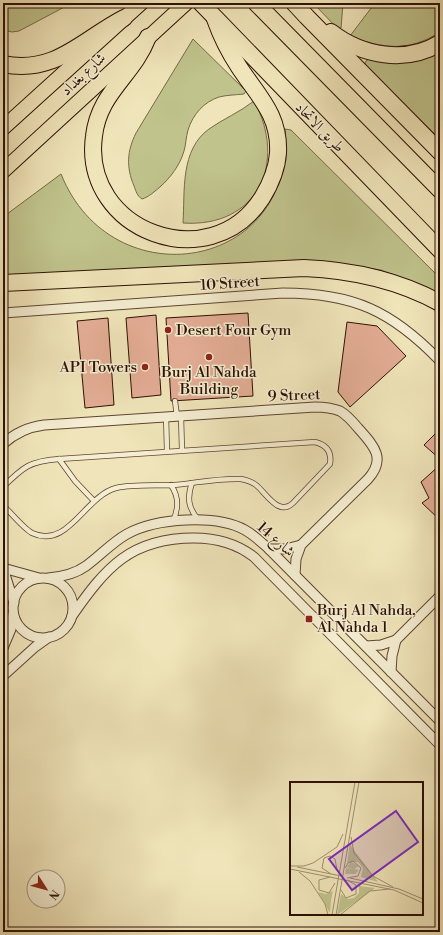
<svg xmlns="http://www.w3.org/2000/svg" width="443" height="935" viewBox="0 0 443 935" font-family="'Libre Bodoni',Amiri,serif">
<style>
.green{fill:#c0c38c;stroke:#766a48}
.building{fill:#e3ad95;stroke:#2d1004}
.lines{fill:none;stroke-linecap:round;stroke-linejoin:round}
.lane-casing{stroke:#5e4532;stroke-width:6}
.street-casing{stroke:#5e4532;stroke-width:11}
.primary-casing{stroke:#2d1004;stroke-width:16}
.highway-casing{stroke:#2d1004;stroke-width:18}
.lane{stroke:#f5eed2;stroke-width:4.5}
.street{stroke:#f5eed2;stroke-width:9}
.primary{stroke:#f0e5ba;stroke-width:14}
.highway{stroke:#f0e5ba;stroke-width:16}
.poi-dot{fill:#8f2418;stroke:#f5eed2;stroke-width:1.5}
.labels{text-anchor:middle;stroke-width:3;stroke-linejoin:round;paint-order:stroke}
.street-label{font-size:15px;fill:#2d1004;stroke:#f5eed2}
.poi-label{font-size:15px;fill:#2d1004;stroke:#f5eed2;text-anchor:start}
.inset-road{fill:none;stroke:#a29071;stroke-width:1}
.view{fill:#7b2cbf;fill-opacity:0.15;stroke:#7b2cbf;stroke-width:2}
.inset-edge{fill:none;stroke:#2d1004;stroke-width:2}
</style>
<rect width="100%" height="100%" fill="#f0e5ba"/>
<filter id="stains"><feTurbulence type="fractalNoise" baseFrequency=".005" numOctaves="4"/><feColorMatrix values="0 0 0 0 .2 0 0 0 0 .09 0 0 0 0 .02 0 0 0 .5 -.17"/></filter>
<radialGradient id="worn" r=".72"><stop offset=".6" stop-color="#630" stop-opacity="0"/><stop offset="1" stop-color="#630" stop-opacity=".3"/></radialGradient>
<g class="green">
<path d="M3,3H72L19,31L12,32L3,30Z"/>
<path d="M313,3H343L341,28L338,29Z"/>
<path d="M375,3H440V32C409,52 383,49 350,36Z"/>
<path d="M193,39L246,91L244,94C235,95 227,95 219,97C204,102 193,114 188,130C186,137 186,144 184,151C180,165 171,177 160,187C155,191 149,197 142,199C137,196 136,191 134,186C126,167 127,151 136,133Z"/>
<path d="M440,51V139L366,67L365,63L366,61L369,59L387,62Z"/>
<path d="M254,101C288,163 257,228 183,223C185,191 180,150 209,129C223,119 240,112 254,101Z"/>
<path d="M285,129L291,130L440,278V295L420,285L381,270L327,262L3,278V217L61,174C112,301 296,271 285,129Z"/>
</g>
<g class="building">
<path d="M248,313L253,396L171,401L166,318Z"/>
<path d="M156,315L161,395L132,398L126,318Z"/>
<path d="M108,318L114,405L85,408L77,321Z"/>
<path d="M347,322L377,326L406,356L350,407L338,392Z"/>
<path d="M440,429V459L424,445Z"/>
<path d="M440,465V520L422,503L429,498L421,482Z"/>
</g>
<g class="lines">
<g class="lane-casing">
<g id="lane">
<path d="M175,401L177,416"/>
<path d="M166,416L167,451"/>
<path d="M181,416L182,450"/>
<path d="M59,459L75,481L94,501"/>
<path d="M192,483C187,497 188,508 198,519"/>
<path d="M171,485C179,497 179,508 173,521"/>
<path d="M3,487C23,467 30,461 59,459L315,442C327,445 332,452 330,464L293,503C279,517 266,493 256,485C251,481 246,480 241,479C218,478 196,483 174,485C155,486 134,484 116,488C85,496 68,550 32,533C24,529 10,512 3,505"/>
</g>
</g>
<g class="street-casing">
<g id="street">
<path d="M3,313L283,293C353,293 392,311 440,361"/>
<path d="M3,444C15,433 28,427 44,425L315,407C324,407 332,408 340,411C347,415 353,422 358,428C373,445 387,458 368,479L301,545L296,559L295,575"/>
<path d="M269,549H285L301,545"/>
<path d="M3,568L39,578"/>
<path d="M3,568L14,603"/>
<path d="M48,578C61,577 75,574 86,566C100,556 111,543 127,534C156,518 216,514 245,530C254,535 261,542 269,549L440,721"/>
<circle cx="43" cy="608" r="30"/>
<path d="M72,616C106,567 131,538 194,538C217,538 236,543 254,557L440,745"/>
<path d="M366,646L381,645L396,640L440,596"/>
<path d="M3,648L11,629L13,613"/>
<path d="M391,672L392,656L396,640"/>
<path d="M3,676L35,647L49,637"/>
</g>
</g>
<g class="primary-casing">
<g id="primary">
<path d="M3,128L141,3"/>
<path d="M3,171L186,3"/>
</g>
</g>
<g class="highway-casing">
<g id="highway">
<path d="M201,3L440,250"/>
<path d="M256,3L440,190"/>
<path d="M294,3L307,17L440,152"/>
<path d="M331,32C362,56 406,64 440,43"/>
<path d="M148,37C133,76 99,92 94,136C81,231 210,279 262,198C270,185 277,169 278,153C280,115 258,96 239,67C229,52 221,36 215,19"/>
<path d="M3,64C55,75 83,39 124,18"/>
<path d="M3,283L304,268C351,270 398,280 440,303"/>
</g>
</g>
<use href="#lane" class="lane"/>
<use href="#street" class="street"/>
<use href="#primary" class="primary"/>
<use href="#highway" class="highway"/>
</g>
<g class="poi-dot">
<circle cx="168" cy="330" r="4"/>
<circle cx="209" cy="357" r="4"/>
<circle cx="145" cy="367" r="4"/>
<rect x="305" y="615" width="8" height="8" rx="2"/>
</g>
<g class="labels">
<g class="street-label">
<text transform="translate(83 74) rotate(-43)" y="5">شارع بغداد</text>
<text transform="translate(320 127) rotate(46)" y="5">طريق الاتحاد</text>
<text transform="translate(230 283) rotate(-4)" y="5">10 Street</text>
<text transform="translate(294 395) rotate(-2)" y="5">9 Street</text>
<text transform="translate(276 539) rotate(41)" y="5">شارع 14</text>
</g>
<g class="poi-label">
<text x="176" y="335">Desert Four Gym</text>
<text x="137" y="372" text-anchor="end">API Towers</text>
<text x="209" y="377" text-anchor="middle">Burj Al Nahda<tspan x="209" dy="17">Building</tspan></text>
<text x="317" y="615">Burj Al Nahda,<tspan x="317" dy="17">Al Nahda 1</tspan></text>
</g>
</g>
<g transform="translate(290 782)">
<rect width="133" height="133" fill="#f0e5ba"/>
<path d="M60,59L61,64L88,100L71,95L73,86L68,80L57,81ZM61,80L69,84L64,87L69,88L65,92H55L56,86L63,87L56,85ZM69,104L85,106L47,133L51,112L58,117L64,116L69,111ZM43,109L41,118L40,131L28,110L36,112Z" fill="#c0c38c"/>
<path class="inset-road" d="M61,55L64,71L83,94L103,105M0,84H14L23,81L47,65L53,52M7,85L51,94M55,86L58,81L63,79L71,86L68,94L57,96M0,87L104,108L133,121M9,90L20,99L35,122L38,133M41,92L32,86L34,76L40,74L45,77L47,88M40,95L29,98V108L39,111L45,101M60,96L109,107L133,117M51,108L56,116L66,112V103L57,98M42,133L65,0M46,133L69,0M50,133L80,109L100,107"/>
<path class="view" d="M106,29L128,60L62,108L39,77Z"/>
<rect width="133" height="133" class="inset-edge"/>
</g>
<rect width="443" height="935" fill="none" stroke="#f0e5ba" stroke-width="16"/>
<rect x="4" y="4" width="435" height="927" fill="none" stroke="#2d1004" stroke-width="2"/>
<rect x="8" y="8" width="427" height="919" fill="none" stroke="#2d1004"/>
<g transform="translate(46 889) rotate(126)"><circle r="19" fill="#f5eed2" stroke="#a59580"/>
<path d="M0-3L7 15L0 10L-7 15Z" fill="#8f2418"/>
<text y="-6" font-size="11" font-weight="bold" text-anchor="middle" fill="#2d1004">N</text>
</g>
<rect width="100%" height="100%" filter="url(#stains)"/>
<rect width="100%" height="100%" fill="url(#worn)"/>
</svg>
